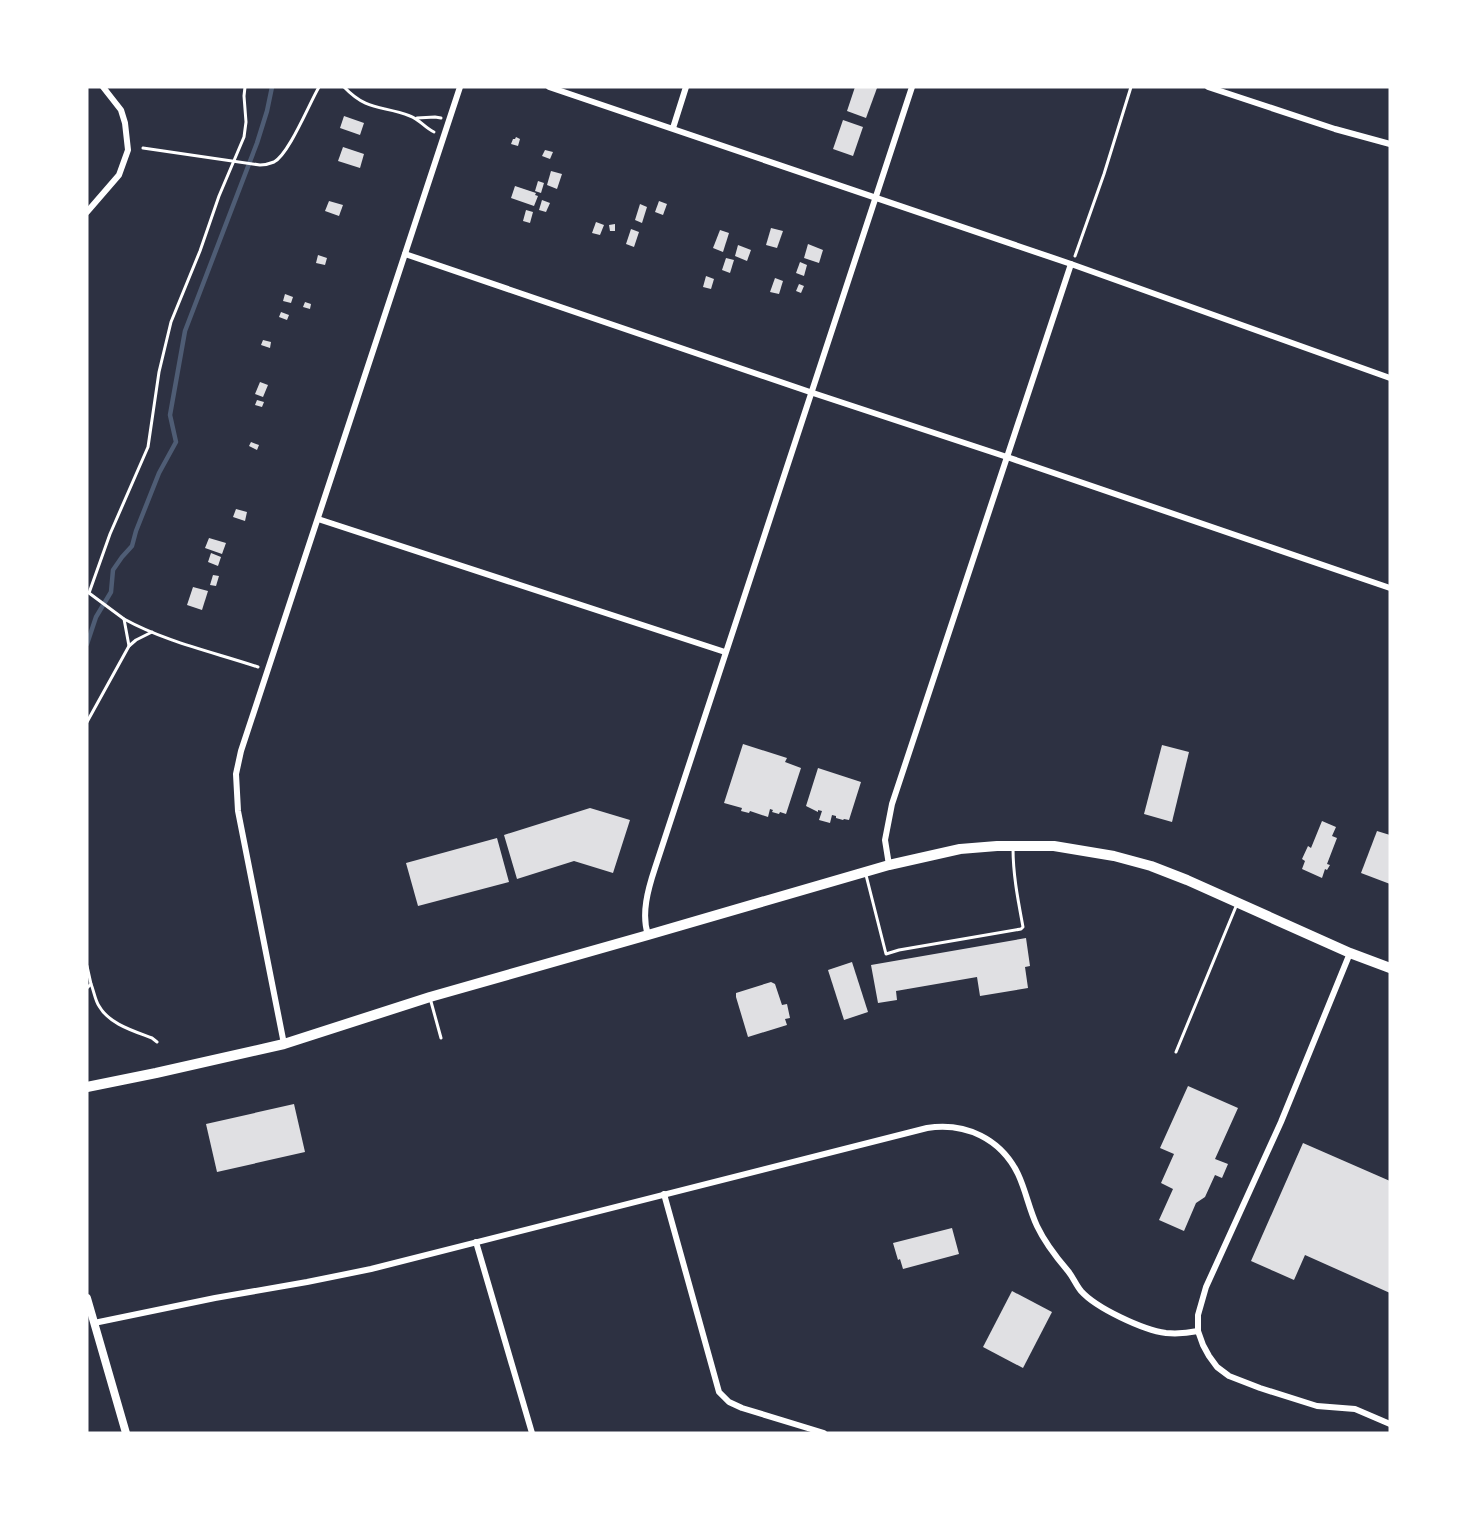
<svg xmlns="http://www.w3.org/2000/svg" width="1477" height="1520" viewBox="0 0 1477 1520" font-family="'Nunito Sans',sans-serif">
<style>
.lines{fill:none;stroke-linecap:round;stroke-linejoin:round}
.stream{stroke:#4f5d75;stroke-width:4.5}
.building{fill:#e0e0e3}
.path{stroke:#fff;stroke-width:3}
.service{stroke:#fff;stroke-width:3}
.minor{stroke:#fff;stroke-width:6}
.tertiary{stroke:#fff;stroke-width:8}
.primary{stroke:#fff;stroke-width:10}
</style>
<rect width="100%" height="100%" fill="#2d3142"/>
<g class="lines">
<path class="stream" d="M87,644L96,617L111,592L113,570L122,557L132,546L136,531L159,473L176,442L170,415L185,331L257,143L267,111L272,87"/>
</g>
<g class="building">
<path d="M855,87L877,88L866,118L847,111Z"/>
<path d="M344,116L364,123L360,135L340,128Z"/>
<path d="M843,120L863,127L853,156L833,149Z"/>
<path d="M516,137L520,139L518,146L511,144L513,139H515Z"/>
<path d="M343,147L364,154L360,168L338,161Z"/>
<path d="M545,150L553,152L550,159L542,156Z"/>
<path d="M551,171L562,174L557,189L547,185Z"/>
<path d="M538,181L544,183L541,193L535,191Z"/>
<path d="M515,186L536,193L535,195L538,196L534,206L511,198Z"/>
<path d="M542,200L550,203L546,212L539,210Z"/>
<path d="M329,201L343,205L339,216L325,211Z"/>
<path d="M659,201L667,204L663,215L655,212Z"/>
<path d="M640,204L647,207L642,223L635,220Z"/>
<path d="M526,210L533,212L530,223L523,221Z"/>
<path d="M596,222L604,225L600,235L592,233Z"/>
<path d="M615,224V231H610L609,225Z"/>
<path d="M771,228L783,231L777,248L766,245Z"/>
<path d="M631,229L639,232L634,247L626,244Z"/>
<path d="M720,230L729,233L723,252L713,248Z"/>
<path d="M808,244L823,250L819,263L804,258Z"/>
<path d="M738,245L751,250L747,261L735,256Z"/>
<path d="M318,255L327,258L325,265L316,263Z"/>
<path d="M726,258L734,260L730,273L722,270Z"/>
<path d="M800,262L807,265L804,276L796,273Z"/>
<path d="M706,276L714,279L711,289L703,287Z"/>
<path d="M775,278L783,281L779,294L770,292Z"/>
<path d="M799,284L804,286L801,293L796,291Z"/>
<path d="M285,294L293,297L291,303L283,301Z"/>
<path d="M305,302L311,304L310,309L303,307Z"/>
<path d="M281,312L289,315L287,320L279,317Z"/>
<path d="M263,340L271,342L270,348L261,345Z"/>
<path d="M260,382L268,385L263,397L255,394Z"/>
<path d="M257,400L264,402L262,407L255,405Z"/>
<path d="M251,442L259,445L257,450L249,446Z"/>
<path d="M236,509L247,512L245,521L233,517Z"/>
<path d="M209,538L226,543L222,554L205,548Z"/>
<path d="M211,553L221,557L218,566L208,562Z"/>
<path d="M213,575L219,576L216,586L210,585Z"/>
<path d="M193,587L208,591L202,610L187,605Z"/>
<path d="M743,744L787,758L785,762L801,768L786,814L780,812L779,814L772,812L773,810L770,809L768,817L750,811L749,813L741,811L742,808L724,803Z"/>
<path d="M1162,745L1189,752L1172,822L1144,814Z"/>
<path d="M818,768L861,782L849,820L844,819L843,820L836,818V816L832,815L830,823L819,820L822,811L818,810V812L806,806Z"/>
<path d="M590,808L630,820L613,873L574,861L517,879L504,835Z"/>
<path d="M1322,821L1336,827L1332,836L1337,838L1327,864L1330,865L1327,870L1325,869L1322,878L1302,869L1305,861L1302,859L1308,846L1311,848Z"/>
<path d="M1377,831L1390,835V884L1361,873Z"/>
<path d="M497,838L509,882L418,906L406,863Z"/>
<path d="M1026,938L1030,966L1025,967L1028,988L980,996L977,977L896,991L897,1000L878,1003L871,965Z"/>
<path d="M852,962L868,1012L844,1020L828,970Z"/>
<path d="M771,982L775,984L782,1005L787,1004L790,1018L785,1019L787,1025L748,1037L736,997V993Z"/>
<path d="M1188,1086L1238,1108L1215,1159L1228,1164L1222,1178L1215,1175L1205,1197L1196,1203L1184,1231L1159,1220L1173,1189L1161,1183L1174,1154L1160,1148Z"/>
<path d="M294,1104L305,1152L217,1172L206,1124Z"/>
<path d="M1303,1143L1390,1181V1293L1305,1255L1294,1280L1251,1261Z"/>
<path d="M952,1228L959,1254L903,1269L900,1259L898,1260L893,1243Z"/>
<path d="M1012,1291L1052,1312L1023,1368L983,1347Z"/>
</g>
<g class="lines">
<g class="path">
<path d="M344,87C368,112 382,105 410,116C419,119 425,128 434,132"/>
<path d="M417,118L435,117L441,118"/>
<path d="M143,148L260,165C264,165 269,164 274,162C289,154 309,104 319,87"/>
<path d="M1075,256L1104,174L1131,87"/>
<path d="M124,619C166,642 213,652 258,667"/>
<path d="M129,646L136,640L152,632"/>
<path d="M87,722L129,646L124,619L89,593L110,534L148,447L159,372L171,322L200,251L219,196L244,137L246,122L244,96L245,87"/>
<path d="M87,966L91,984L87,988"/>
<path d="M91,984C94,991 95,1000 99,1006C109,1024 134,1031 152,1038L157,1042"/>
</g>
<g class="service">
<path d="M866,875L886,954L899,950L1021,929L1023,927C1018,900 1013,875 1013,848"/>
<path d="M430,998L441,1038"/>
<path d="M1176,1052L1237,904"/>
</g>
<g class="minor">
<path d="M549,87L1071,264L1390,378"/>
<path d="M1208,87L1335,129L1390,144"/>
<path d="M673,128L686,87"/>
<path d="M87,212L119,175L128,150L125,123L121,110L103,87"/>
<path d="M405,254L810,392L1007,457L1390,588"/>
<path d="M318,519L725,652"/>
<path d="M889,865L885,840L892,804L1071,264"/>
<path d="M648,935C641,914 648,889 655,868L912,87"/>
<path d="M1350,953L1281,1122L1206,1287L1198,1315V1331L1203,1345L1209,1356L1217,1367L1229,1376L1260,1388L1317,1406L1355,1409L1390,1424"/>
<path d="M284,1044L238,811L236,774L241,751L460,87"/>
<path d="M664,1194L719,1392L729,1402L742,1408L824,1433"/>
<path d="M476,1242L532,1433"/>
<path d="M94,1323L215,1298L307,1282L371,1269L927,1128C966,1122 1001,1139 1018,1174C1026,1191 1029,1209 1037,1226C1045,1243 1056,1257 1068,1271C1073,1277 1076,1285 1081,1291C1096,1308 1143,1330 1166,1333C1177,1334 1188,1333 1198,1331"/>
</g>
<path class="tertiary" d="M87,1298L126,1433"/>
<path class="primary" d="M87,1087L156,1073L284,1044L430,997L648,935L889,865L960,849L997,846H1054L1114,856L1151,866L1187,880L1350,953L1390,968"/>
</g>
<rect width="1477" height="1520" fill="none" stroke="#ffffff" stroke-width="177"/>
</svg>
